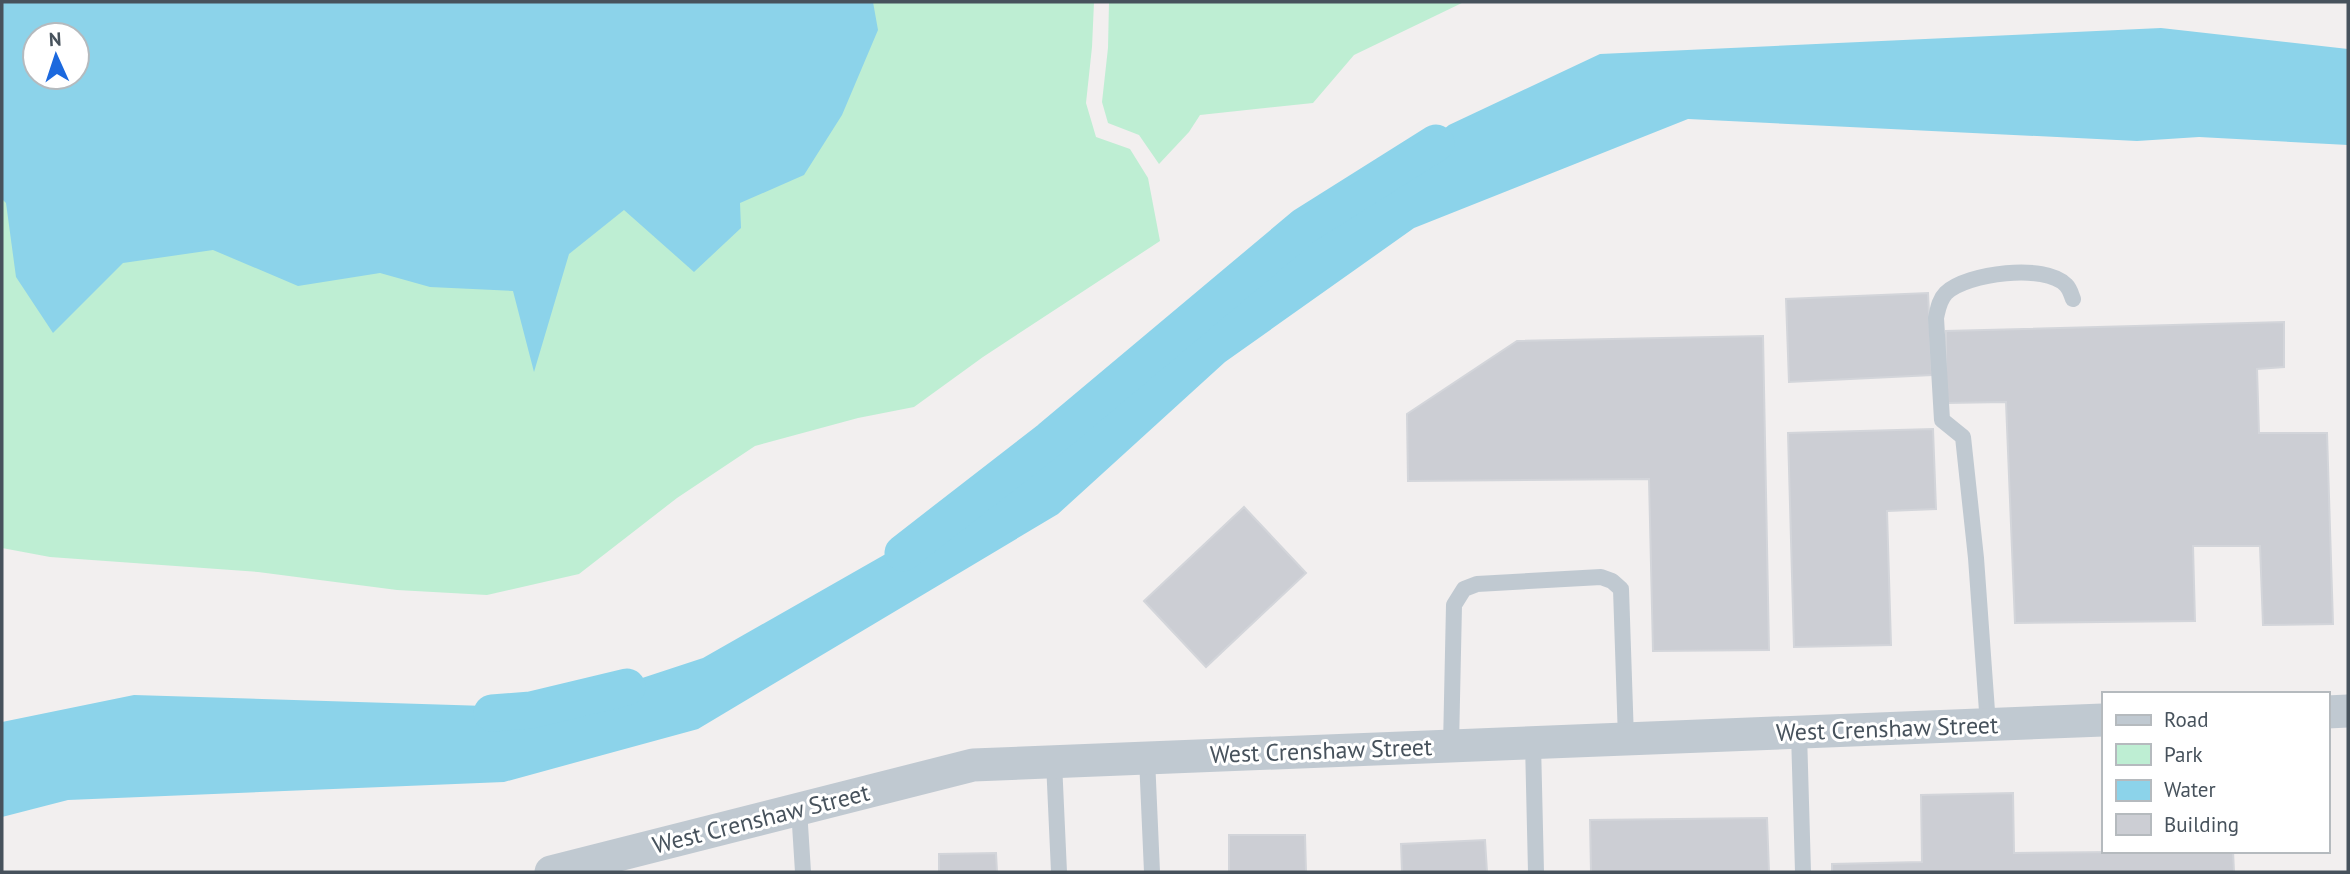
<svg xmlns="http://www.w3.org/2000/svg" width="2350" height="874" viewBox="0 0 2350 874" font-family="'PT Sans',sans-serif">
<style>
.green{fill:#beeed3;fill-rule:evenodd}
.water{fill:#8cd3ea;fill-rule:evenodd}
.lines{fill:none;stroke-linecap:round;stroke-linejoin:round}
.canal{stroke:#8cd3ea;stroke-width:37}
.building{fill:#ccced4;stroke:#d3d5da;stroke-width:2}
.lane{stroke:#c0c9d1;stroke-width:16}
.street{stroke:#c0c9d1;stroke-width:33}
.labels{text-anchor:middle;stroke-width:6;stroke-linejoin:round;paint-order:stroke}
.street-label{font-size:24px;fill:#47525c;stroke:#fff}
</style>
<rect width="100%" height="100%" fill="#f2efef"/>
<g class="green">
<path d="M2,2H1094L1092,47L1086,103L1096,137L1130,149L1148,178L1160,241L983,357L914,407L858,418L755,446L677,498L579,574L487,595L397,590L258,572L50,557L2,548ZM35,35H77V77H35Z"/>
<path d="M1109,2H1464L1354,55L1313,103L1200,115L1189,132L1159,164L1139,135L1108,123L1102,102L1108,48Z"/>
</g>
<g class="water">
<path d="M2,2H873L878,30L842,115L804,175L740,203L741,228L694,272L624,210L569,254L534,372L513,291L430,287L380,273L298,286L213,250L123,263L53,333L16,277L6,203L2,199ZM35,35H77V77H35Z"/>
<path d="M2161,28L2348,49V145L2199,137L2137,141L1688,119L1414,228L1225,362L1058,514L698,729L504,782L68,800L2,817V722L134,695L551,708L703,658L984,498L1449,125L1600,54Z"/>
</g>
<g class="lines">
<g class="canal">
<path d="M903,553L1050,439L1304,226L1436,143"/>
<path d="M492,713L531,710L627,687"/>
</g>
</g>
<g class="building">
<path d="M1928,293L1932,375L1789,382L1786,299Z"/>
<path d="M2284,322V367L2257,369L2259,433H2327L2333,624L2263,625L2260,546H2193L2195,621L2015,623L2006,402L1946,403V331Z"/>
<path d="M1763,336L1769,650L1653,651L1649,479L1408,481L1407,414L1517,341Z"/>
<path d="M1933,429L1936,509L1887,511L1891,645L1794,647L1788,433Z"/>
<path d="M1244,507L1306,573L1206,667L1144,601Z"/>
<path d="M2013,793L2014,853L2233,851L2234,872H1832V864L1922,862L1921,795Z"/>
<path d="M1767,818L1769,872H1591L1590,820Z"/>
<path d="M1229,835H1305L1306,872H1229Z"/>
<path d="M1485,840L1487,872H1402L1401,844Z"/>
<path d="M996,853L997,872H939V854Z"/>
</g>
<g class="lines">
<g class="lane">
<path d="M1988,725L1976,558L1963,437L1942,420L1936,318C1938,309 1939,300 1946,293C1967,273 2045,263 2066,285C2070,289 2071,294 2073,299"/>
<path d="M1799,733L1803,872"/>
<path d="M1533,743L1536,872"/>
<path d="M1451,746L1454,605L1464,589L1477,584L1601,577L1612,581L1621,589L1626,739"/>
<path d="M1147,758L1152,872"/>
<path d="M1054,762L1059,872"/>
<path d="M799,809L803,872"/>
</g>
<g class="street">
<path d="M2327,712L2348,711"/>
<path d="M551,872L973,765L2103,720"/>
</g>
</g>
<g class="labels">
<g class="street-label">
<text transform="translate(1887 729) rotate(-2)" y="8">West Crenshaw Street</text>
<text transform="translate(1321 751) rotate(-2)" y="8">West Crenshaw Street</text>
<text transform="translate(761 819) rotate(-14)" y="8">West Crenshaw Street</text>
</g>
</g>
<rect width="2350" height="874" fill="none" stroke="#47525c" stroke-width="7"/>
<rect x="2102" y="692" width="228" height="161" fill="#ffffff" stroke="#b5babe" stroke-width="2"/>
<rect x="2116" y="715" width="35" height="10" fill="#c0c9d1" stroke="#b5babe" stroke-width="2"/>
<text x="2164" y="727" font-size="21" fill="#47525c">Road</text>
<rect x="2116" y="744" width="35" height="21" fill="#beeed3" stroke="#b5babe" stroke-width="2"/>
<text x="2164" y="762" font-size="21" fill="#47525c">Park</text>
<rect x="2116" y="780" width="35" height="21" fill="#8cd3ea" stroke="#b5babe" stroke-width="2"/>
<text x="2164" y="797" font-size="21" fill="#47525c">Water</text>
<rect x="2116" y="814" width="35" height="21" fill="#ccced4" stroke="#b5babe" stroke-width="2"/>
<text x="2164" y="832" font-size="21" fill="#47525c">Building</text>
<g transform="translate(56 56) rotate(357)"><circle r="33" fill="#ffffff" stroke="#b5babe" stroke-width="2"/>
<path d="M0-5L12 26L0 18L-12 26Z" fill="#1c69de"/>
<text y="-10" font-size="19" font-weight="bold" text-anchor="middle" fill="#47525c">N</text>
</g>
</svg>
